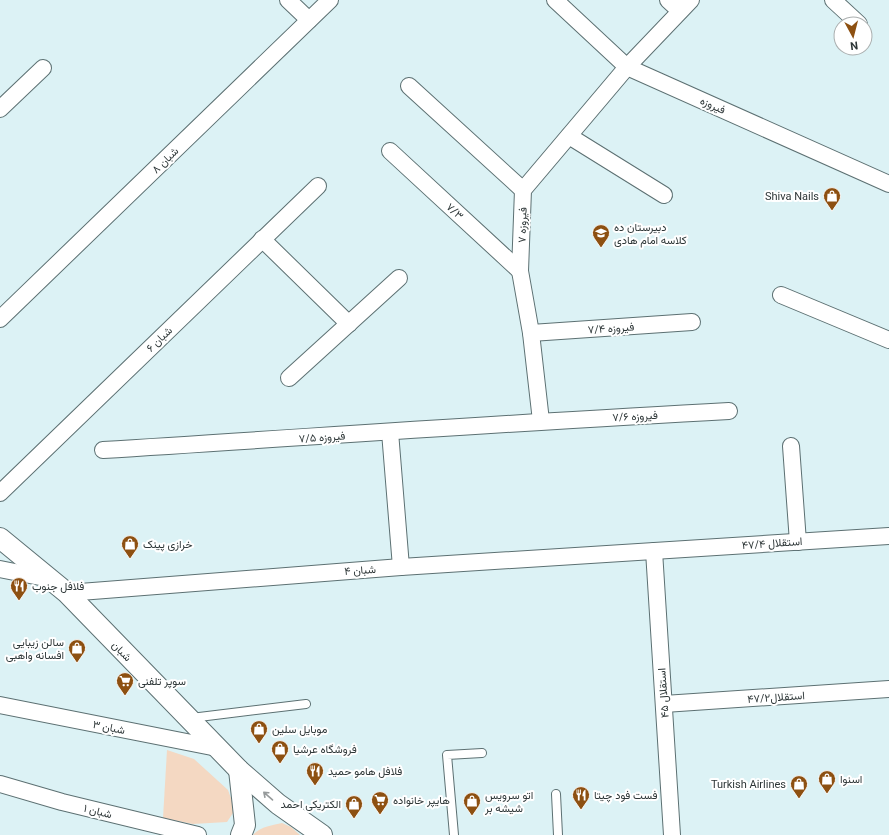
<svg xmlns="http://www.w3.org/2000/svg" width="889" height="835" viewBox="0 0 889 835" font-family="Roboto,Vazirmatn,sans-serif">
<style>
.green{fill:#f4d8c2}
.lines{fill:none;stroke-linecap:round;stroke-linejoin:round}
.service-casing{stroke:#5c7072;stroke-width:10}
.minor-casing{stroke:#5c7072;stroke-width:18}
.tertiary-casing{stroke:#5c7072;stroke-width:22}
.service{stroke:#fff;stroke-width:8}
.minor{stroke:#fff;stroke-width:16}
.tertiary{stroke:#fff;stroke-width:20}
.oneway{stroke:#969a9b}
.labels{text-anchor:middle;stroke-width:4;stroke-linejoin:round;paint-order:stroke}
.street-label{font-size:11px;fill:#2d3637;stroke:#fff}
.poi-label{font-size:11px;fill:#2d3637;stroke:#fff;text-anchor:start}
</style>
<rect width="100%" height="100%" fill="#dcf2f5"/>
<g class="green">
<path d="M167,750L194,759L228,790L232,801L233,813L227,822L193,824L163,818Z"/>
<path d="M282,823L291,827L300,835H253C259,827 273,825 282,823Z"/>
</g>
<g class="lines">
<g class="service-casing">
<g id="service">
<path d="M191,718L306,704"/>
<path d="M556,794L558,835"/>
<path d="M454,835L447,755L482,753"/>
</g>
</g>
<g class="minor-casing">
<g id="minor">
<path d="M288,0L309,20"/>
<path d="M555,0L627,67L889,184"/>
<path d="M668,0L680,11"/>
<path d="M833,0L859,24"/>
<path d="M409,86L523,190"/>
<path d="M0,109L43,68"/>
<path d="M569,136L664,195"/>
<path d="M390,151L520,271"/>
<path d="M262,239L349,324"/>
<path d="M781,295L889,340"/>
<path d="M0,319L330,0"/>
<path d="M531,333L692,322"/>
<path d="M289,378L399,278"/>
<path d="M541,421L531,333L520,271L523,190L627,67L691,0"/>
<path d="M390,432L401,567"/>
<path d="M791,446L798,542"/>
<path d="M103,450C311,437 520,422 729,411"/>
<path d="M0,493L318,186"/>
<path d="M654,551L672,835"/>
<path d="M0,569L50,579"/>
<path d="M67,593L401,567L889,536"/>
<path d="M664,704L889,689"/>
<path d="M0,705L217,748"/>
<path d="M0,784L62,802L198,835"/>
</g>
</g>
<g class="tertiary-casing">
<g id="tertiary">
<path d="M0,538L67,593L239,770L278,804L322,835"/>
<path d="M239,770L245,825L241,835"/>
</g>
</g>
<use href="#service" class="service"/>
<use href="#minor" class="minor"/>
<use href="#tertiary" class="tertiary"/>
</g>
<defs><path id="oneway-shaft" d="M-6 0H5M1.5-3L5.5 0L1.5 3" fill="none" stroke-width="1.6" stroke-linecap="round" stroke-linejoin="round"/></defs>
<use class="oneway" href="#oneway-shaft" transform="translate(268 796) rotate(-139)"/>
<defs>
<g id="shop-pin" transform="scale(0.9)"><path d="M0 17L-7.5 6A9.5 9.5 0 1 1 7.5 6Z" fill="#8d5011" stroke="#fff"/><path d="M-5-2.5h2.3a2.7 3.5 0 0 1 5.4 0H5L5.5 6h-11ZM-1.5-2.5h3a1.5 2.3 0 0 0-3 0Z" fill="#fff"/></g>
<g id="school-pin" transform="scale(0.9)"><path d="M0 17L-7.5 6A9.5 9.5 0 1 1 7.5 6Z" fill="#8d5011" stroke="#fff"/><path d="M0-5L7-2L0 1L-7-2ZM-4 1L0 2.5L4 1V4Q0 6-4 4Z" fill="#fff"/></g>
<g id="restaurant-pin" transform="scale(0.9)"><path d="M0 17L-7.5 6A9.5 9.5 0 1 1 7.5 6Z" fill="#8d5011" stroke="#fff"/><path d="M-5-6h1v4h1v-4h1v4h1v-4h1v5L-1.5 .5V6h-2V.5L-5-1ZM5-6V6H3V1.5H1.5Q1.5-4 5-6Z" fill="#fff"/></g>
<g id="supermarket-pin" transform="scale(0.9)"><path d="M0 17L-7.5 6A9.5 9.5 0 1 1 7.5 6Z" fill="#8d5011" stroke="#fff"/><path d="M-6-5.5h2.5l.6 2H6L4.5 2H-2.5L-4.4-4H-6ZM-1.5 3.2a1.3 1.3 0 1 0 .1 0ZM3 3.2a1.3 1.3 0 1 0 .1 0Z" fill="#fff"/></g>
</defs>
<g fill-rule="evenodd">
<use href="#shop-pin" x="832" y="196"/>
<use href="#school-pin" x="601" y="233"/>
<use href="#shop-pin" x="130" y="544"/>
<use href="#restaurant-pin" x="19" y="586"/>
<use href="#shop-pin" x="77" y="648"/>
<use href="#supermarket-pin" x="125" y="681"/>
<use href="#shop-pin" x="259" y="729"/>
<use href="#shop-pin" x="280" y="749"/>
<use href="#restaurant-pin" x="315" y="771"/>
<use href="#shop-pin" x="827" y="779"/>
<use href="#shop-pin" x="799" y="784"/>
<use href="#restaurant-pin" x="581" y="795"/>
<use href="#supermarket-pin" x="380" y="800"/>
<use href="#shop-pin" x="472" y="801"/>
<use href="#shop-pin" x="354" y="804"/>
</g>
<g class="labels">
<g class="street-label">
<text transform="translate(713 105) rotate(24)" y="4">فیروزه</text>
<text transform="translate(165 160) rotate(-44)" y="4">۸ شبان</text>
<text transform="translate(455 211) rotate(43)" y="4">۷/۳</text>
<text transform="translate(522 225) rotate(-88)" y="4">۷ فیروزه</text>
<text transform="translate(611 328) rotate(-4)" y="4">۷/۴ فیروزه</text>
<text transform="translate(159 339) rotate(-44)" y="4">۶ شبان</text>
<text transform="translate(635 416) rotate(-3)" y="4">۷/۶ فیروزه</text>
<text transform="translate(322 437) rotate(-4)" y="4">۷/۵ فیروزه</text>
<text transform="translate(772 543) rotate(-4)" y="4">۴۷/۴ استقلال</text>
<text transform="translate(360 570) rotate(-4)" y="4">۴ شبان</text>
<text transform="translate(122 651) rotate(46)" y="4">شبان</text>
<text transform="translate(663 693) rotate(-94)" y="4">۴۵ استقلال</text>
<text transform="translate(776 697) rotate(-4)" y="4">استقلال۴۷/۲</text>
<text transform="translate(109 727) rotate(11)" y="4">۳ شبان</text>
<text transform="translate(98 811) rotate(14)" y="4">۱ شبان</text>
</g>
<g class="poi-label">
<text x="819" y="200" text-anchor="end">Shiva Nails</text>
<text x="614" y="231">دبیرستان ده<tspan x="614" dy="13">کلاسه امام هادی</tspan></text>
<text x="143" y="548">خرازی پینک</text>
<text x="32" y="590">فلافل جنوب</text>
<text x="64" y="646" text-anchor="end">سالن زیبایی<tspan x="64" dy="13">افسانه واهبی</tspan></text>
<text x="138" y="685">سوپر تلفنی</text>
<text x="272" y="733">موبایل سلین</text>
<text x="293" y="753">فروشگاه عرشیا</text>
<text x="328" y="775">فلافل هامو حمید</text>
<text x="840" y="783">اسنوا</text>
<text x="786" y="788" text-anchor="end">Turkish Airlines</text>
<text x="485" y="799">اتو سرویس<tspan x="485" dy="13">شیشه بر</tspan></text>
<text x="594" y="799">فست فود چیتا</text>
<text x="393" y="804">هایپر خانواده</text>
<text x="341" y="808" text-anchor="end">الکتریکی احمد</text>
</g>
</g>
<g transform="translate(853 36) rotate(173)"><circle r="19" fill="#ffffff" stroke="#abafaf"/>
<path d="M0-3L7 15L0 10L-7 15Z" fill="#8d5011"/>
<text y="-6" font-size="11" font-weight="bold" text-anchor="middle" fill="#2d3637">N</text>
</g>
</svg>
